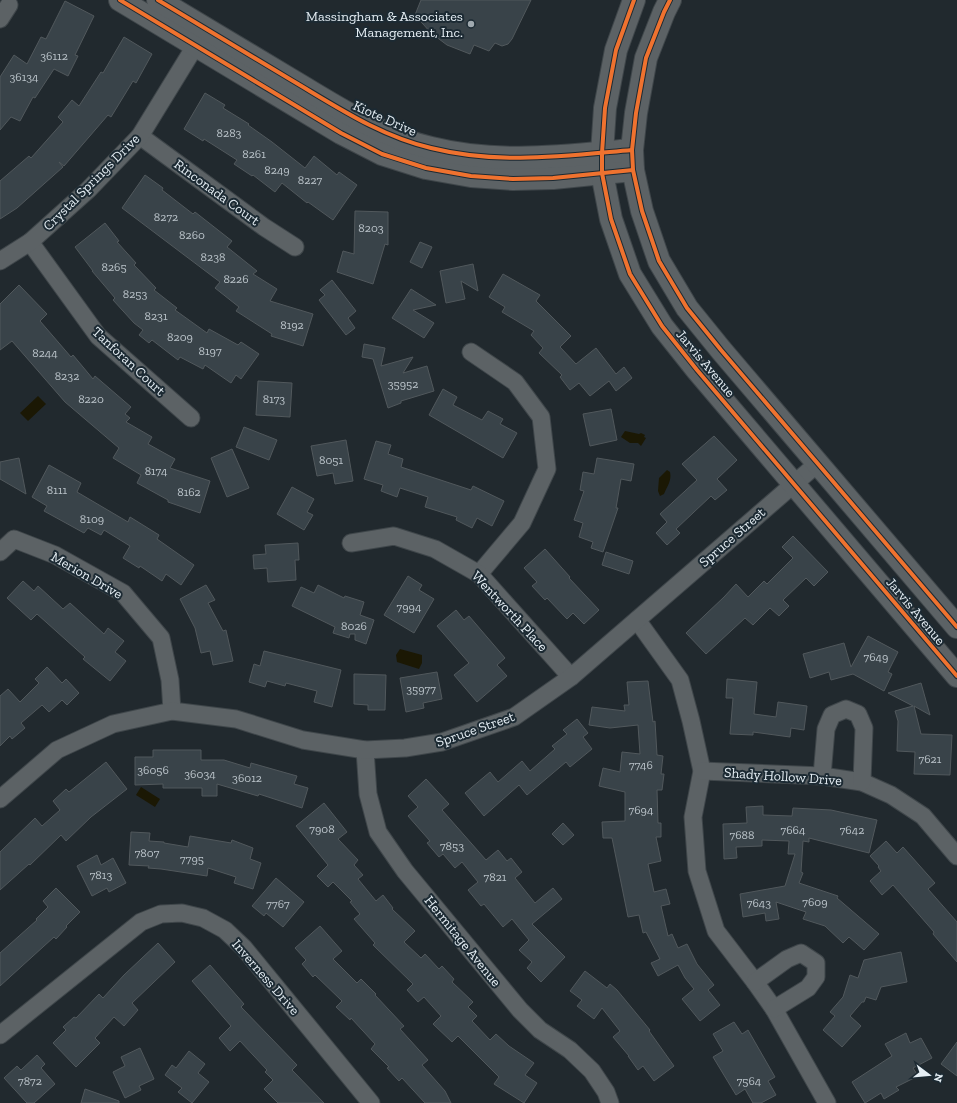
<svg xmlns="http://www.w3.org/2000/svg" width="957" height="1103" viewBox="0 0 957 1103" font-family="'Zilla Slab',serif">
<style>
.water{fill:#1b1804}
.building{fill:#394349;stroke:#51585c}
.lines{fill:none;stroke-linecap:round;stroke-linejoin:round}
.minor-casing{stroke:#3f464a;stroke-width:19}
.tertiary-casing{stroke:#3f464a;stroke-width:24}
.secondary-casing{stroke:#3f464a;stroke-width:24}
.minor{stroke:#5c6265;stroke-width:17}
.tertiary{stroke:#5c6265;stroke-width:22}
.secondary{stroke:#5c6265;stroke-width:22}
.cycleway-casing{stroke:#1c2a33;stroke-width:6}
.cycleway{stroke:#ef722f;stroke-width:4}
.poi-dot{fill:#a0a9af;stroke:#1c2a33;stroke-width:1.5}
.labels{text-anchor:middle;stroke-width:4;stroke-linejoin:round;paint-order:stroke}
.number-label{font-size:12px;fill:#bac3c9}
.poi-label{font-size:14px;fill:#e5eef4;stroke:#1c2a33;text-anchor:end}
.street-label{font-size:14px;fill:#e5eef4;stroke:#1c2a33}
</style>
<rect width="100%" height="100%" fill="#21292e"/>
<g class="water">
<path d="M38,396L46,404L28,421L20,413Z"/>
<path d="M625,431L639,434L641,433L645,435L644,437L646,438L641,446L638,443H630L621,437Z"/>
<path d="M667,470L670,472C672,481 667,486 664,494L660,496L658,491L659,478Z"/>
<path d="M400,649L422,655V663L419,669L397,662L396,655Z"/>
<path d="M141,787L160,799L155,807L136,795Z"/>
</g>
<g class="building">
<path d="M421,0H531L512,39L508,44L502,46L495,43L489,51L474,45L470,54L447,45L431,33L415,15Z"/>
<path d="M65,1L94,16L75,55L78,56L68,76L54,69L35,98L33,97L20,121L11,117L0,130V77L14,55L27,64L41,37L46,39Z"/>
<path d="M124,37L152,54L136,83L133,81L111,117L108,115L64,166L59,162L63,167L17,208L0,219V181L29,156L31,158L63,122L58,117L72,100L79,106L101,72L103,73Z"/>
<path d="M205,93L225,105L223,108L249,124L248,125L272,142L305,168L314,156L337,175L339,172L357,185L333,220L308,202L307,203L282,183L275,192L253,175L252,176L234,164L237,160L204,139L203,141L184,129Z"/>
<path d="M145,175L163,188L162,190L193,214L195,212L232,241L227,247L257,271L253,274L277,289L270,301L313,314L303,346L271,336L272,334L236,311L239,307L215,288L220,282L122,208Z"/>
<path d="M355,211L388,212V245L385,244L373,284L337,272L343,251L354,254Z"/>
<path d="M105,223L119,241L117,242L136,263L134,265L156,288L154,290L177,308L175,310L207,333L209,329L238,345L241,342L259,354L241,379L236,375L231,383L205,365L203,369L180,357L178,360L152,340L149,343L139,335L143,330L134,323L113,300L115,298L92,271H93L75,247Z"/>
<path d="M420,242L432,247L422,268L410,262Z"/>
<path d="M473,264L478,291L461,281L465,299L446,303L440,271Z"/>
<path d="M503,274L540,295L536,301L571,336L560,347L576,364L596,348L616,374L624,367L632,378L616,391L609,381L590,396L579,383L570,390L560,377L562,375L539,353L543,348L531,335L534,331L502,312L505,307L489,297Z"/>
<path d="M332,280L356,311L348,318L355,328L346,335L319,300L325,295L320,290Z"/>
<path d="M19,285L47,314L40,321L71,357L73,355L93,379L95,376L131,407L125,414L130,418L126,422L152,437L148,444L175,459L170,468L210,481L200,513L168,502V500L137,483L141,475L113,458L119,448L65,402L12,341L0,350V304Z"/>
<path d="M411,289L436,305L413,310L434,323L424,338L392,318Z"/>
<path d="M364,344L385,348L381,366L413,357L403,373L427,366L434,391L401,401V403L388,408L373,359L362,357Z"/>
<path d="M258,381L292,383L290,417L256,415Z"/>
<path d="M443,389L457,397L453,405L482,420L488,411L503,419L500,424L517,433L503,458L429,415Z"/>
<path d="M611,409L617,440L590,446L583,414Z"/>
<path d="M244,427L277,440L269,460L236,447Z"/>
<path d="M714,436L737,460L717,479L727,490L715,500L711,496L676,529L680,533L667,545L656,533L667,522L660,514L697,480L682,464Z"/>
<path d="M346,440L353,481L335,484L333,473L317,476L311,446Z"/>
<path d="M376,441L391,445L388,454L403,459L401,467L471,490L473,486L504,501L492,526L477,518L472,528L456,520L457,517L425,507L428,497L400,488L397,497L381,491L383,485L364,479Z"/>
<path d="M232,449L249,488L227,497L211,458Z"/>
<path d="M19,458L26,494L0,479V462Z"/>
<path d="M597,458L634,464L631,481L621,479L616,508H618L603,552L591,548L593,542L579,537L583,523L574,520L584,491L580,490L583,472L594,474Z"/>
<path d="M49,465L81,483L77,492L128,522L130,517L159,535L157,539L194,565L181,585L166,574L162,581L140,566L139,568L123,558L130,546L104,530L101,535L88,528L84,533L44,511L47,506L32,497Z"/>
<path d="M292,487L314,499L307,512L313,515L304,530L277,514Z"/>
<path d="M793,536L828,572L814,586L806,578L783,600L789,606L779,616L770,608L753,625L745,618L706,654L686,633L724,597L736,584L748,597L764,581L767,584L793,558L782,547Z"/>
<path d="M298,543L299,560H295L296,580L268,582L267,568L254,569L253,555L266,554L265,545Z"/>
<path d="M545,549L570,577L569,578L599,610L584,624L573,613L567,619L547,598L545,600L532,586L537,582L524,568Z"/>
<path d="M606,552L633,561L629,574L602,565Z"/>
<path d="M408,576L422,585L419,590L434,599L414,633L384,615Z"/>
<path d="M23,581L34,591L38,586L63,609L70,603L104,634L108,628L124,641L115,652L126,661L110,681L83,659L85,657L37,614L31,620L7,598Z"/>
<path d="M206,585L215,600L208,603L223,631L226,630L233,661L213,665L210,651L201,653L195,628L180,599Z"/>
<path d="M318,585L344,598L345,596L364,602L360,615L374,620L366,644L355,640V634H350L349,638L333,633L335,627L292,606L301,587L314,593Z"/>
<path d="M456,610L464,620L469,616L505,658L497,665L507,676L477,702L454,675L469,663L437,626Z"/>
<path d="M868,636L898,652L888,672L892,674L884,691L853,674L831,680L829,672L810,678L803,654L844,643L851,667Z"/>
<path d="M264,651L341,670L332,707L314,702L317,691L286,683L285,686L267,681L265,687L249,682L254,664L260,666Z"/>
<path d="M47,667L62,683L66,679L79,693L67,705L62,700L49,712L42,705L21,723L25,728L12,739L10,736L0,746V696L8,689L20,702L39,683L35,679Z"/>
<path d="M437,672L442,699L423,703L424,708L406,712L400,678Z"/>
<path d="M354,674L386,675L385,710H368V705L354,704Z"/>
<path d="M727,679L757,682L754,714L776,717L778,702L807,706L804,730L791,728L790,737L753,732V735L730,734L733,698H726Z"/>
<path d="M648,681L653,722L655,721L657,755L663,756L661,774H664L662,790H657L658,823H661V837H656L661,861L648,864L654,892L666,889L670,904L661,906L668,936L672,934L678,948L687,944L697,964L714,985L708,990L720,1005L700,1021L682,999L694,989L685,978L678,965L658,976L651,963L660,959L646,932L643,933L639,915L628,917L612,838H603L602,822L625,821V792L599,786L603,768L620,772L622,752L640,754L638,725L610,728L589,725L592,707L625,711L624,705H629L627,682Z"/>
<path d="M921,683L930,715L914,706L921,734L952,735L950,775L914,774L915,752L897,751L898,721L895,711L913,706L888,693Z"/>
<path d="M577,719L588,733L583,737L592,749L570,767L566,762L527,795L519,785L484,816L465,793L490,772L498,782L522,761L530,771L555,749L552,746L567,734L563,730Z"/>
<path d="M153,750H201V760H224L250,768L251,763L297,776L294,784L308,788L302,808L259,794L258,796L217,784V796H202V788H163V784L135,785V757H153Z"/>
<path d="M106,762L127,789L91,817L66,841L61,835L30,865L29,864L0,890V852L35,818L42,826L60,810L53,801L66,789L69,792Z"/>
<path d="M426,779L449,804L442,810L486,860L498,850L507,861L511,858L522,872L515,878L535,903L553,888L562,899L532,924L565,957L541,982L527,968L532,962L519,950L529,940L512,919L503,927L484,904L481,906L468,890L478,882L462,862L455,868L443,854L439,857L427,843L430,841L408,816L418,807L408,796Z"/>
<path d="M324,803L347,832L338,839L358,860L354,865L363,875L358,879L376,901L383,895L393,908L392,909L415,931L404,942L421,958L425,954L439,969L442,966L454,979L452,982L473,1002L468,1007L477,1016L472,1021L490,1040L496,1034L509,1046L534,1063L525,1075L537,1083L524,1103L494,1084L499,1077L458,1036L452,1042L433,1024L441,1016L424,997L418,1002L407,990L413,984L373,945L375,943L354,919L360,914L350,902L352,901L333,882L328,887L317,876L328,865L296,826Z"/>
<path d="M763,806V815L792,816L793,808L831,810L877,820L869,853L809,838V842L803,841L801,872L803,873L799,883L838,896L837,898L879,934L864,950L849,937L843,943L825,926L803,919L806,912L776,902L779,919L766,921L765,913L743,917L740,894L785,886L795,854H788L789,841L762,840V846L736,847L737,858L724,859L723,824L747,823L746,807Z"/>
<path d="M563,823L574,835L563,845L552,834Z"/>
<path d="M131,832L150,833L149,841L164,842V843L188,847L190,836L231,843L232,840L253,848L250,859L261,863L253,889L234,883L236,877L208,868L207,876L161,869L148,868L149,866L129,865Z"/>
<path d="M886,841L897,853L903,847L935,883L928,889L957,922V962L933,934L934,932L893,885L882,895L870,881L881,871L878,867L879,866L870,856Z"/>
<path d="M97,855L101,865L113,858L126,883L109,892L107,888L92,896L77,866Z"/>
<path d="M276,878L304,902L283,927L266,913L264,916L252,906Z"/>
<path d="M56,888L80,912L66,926L67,927L56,939L54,937L0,986V953L37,920L36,919L48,907L43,901Z"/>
<path d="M320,926L342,951L333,959L357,983L361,979L376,994L375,995L404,1026L400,1029L428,1060L422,1065L445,1091L451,1103H425L402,1078L399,1081L387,1068L389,1067L371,1049L375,1044L351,1018L350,1020L336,1007L342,1001L315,975L313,977L302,964L306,960L295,948Z"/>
<path d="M158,943L175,962L132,1003L138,1010L124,1026L114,1017L95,1038L100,1043L76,1067L53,1043L66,1030L63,1027L74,1017L76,1018L99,994L103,998L124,975Z"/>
<path d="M901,952L907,982L881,987L876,1000L866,997L864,1002H862L850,1016L861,1026L842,1047L823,1030L835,1016L830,1012L843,997L850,975L858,978L864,960Z"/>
<path d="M210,965L244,1004L241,1007L297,1065L292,1070L324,1103H278L264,1089L273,1080L265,1072L267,1070L240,1041L230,1051L219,1038L231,1026L192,981Z"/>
<path d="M585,971L607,988L610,984L617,990L650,1030L649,1031L674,1066L654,1081L643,1066L638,1070L628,1056H629L613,1037L620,1031L602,1008L594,1019L577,1006L582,1000L570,991Z"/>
<path d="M734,1022L742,1034L748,1030L775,1077L768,1081L776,1095L761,1103H753L745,1089L736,1095L713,1057L723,1051L713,1034Z"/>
<path d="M906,1033L910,1043L921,1038L932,1058L913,1068L918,1076L896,1087L899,1090L884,1099L881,1093L865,1103L852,1082L892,1056L885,1044Z"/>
<path d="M957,1042V1076L941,1064Z"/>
<path d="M140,1048L154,1079L139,1086L141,1090L125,1098L113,1072L125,1066L121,1057Z"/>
<path d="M189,1051L205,1064L198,1073L209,1082L192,1103L178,1092L182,1088L165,1075L172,1065L176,1068Z"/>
<path d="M37,1055L45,1064L41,1068L55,1084L34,1103H27L4,1078L17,1066L21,1070Z"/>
<path d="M85,1089L119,1101V1103H81Z"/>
</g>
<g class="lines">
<g class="minor-casing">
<g id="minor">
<path d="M0,19L9,5"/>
<path d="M140,136L264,227L295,247"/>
<path d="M30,242L98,336L191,418"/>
<path d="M0,261L30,242L88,190L140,136L202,35"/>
<path d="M471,352L515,382L541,417L547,469L522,523L479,574"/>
<path d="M351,543L394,536L435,549L479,574L571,677"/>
<path d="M0,552L14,539L55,555L123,593L161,638L170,680L172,711"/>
<path d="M637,620L680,680L691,721L702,771L693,817L697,871L716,931L755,982L774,1009L827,1103"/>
<path d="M365,750L368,794L378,832L405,871L520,1010L540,1030L570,1050L592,1071L606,1092L610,1103"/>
<path d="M702,771L822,776L862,782L891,795L923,816L957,856"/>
<path d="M822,776L826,729L832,715L846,709L858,714L864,728L862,782"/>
<path d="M0,799L57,750L113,724L172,711L236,719L303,740L365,750L405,748L442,742L514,717L571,677L817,464"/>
<path d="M755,982L787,959L801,953L816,963V977L808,988L774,1009"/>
<path d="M0,1035L141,922L161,914L182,913L203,918L225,930L244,948L371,1103"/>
</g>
</g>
<g class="tertiary-casing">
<g id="tertiary">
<path d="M120,0L341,133L382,154L426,168L471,176L513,179L553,178L633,170"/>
<path d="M158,0C203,27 248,54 293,81C337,107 380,136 431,148C499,165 564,156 632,150"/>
</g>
</g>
<g class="secondary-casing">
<g id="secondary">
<path d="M634,0L616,50L605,108L602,153V173L611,219L630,274L662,326L697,370L957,676"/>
<path d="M670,0L664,12L646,58L636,113L632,150L633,170L642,211L659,261L687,308L721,350L957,627"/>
</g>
</g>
<use href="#minor" class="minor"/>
<use href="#tertiary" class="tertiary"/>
<use href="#secondary" class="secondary"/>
<g class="cycleway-casing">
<g id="cycleway">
<path d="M120,0L341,133L382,154L426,168L471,176L513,179L553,178L633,170"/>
<path d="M158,0C203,27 248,54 293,81C337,107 380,136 431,148C499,165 564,156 632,150"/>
<path d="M634,0L616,50L605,108L602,153V173L611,219L630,274L662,326L697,370L957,676"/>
<path d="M670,0L664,12L646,58L636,113L632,150L633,170L642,211L659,261L687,308L721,350L957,627"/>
</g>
</g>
<use href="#cycleway" class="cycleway"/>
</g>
<circle class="poi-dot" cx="471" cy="24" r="4"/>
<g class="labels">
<g class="number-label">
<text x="54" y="60">36112</text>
<text x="24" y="81">36134</text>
<text x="229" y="137">8283</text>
<text x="254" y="158">8261</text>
<text x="277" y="174">8249</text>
<text x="310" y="184">8227</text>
<text x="166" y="221">8272</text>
<text x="371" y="232">8203</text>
<text x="192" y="239">8260</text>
<text x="213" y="261">8238</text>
<text x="114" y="271">8265</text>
<text x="236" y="283">8226</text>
<text x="135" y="298">8253</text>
<text x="156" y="320">8231</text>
<text x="292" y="329">8192</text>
<text x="180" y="341">8209</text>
<text x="210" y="355">8197</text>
<text x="45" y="357">8244</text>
<text x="67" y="380">8232</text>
<text x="403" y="388">35952</text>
<text x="91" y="403">8220</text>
<text x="274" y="403">8173</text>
<text x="331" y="464">8051</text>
<text x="156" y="475">8174</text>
<text x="57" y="494">8111</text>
<text x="189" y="496">8162</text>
<text x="92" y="523">8109</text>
<text x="409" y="611">7994</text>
<text x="354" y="630">8026</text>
<text x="876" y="661">7649</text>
<text x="421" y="693">35977</text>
<text x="930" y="763">7621</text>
<text x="641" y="769">7746</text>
<text x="153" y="774">36056</text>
<text x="200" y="778">36034</text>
<text x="247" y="782">36012</text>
<text x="641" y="814">7694</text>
<text x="322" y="833">7908</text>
<text x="793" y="834">7664</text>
<text x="852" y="834">7642</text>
<text x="742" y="839">7688</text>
<text x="452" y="850">7853</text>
<text x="147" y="857">7807</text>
<text x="192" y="863">7795</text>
<text x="101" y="879">7813</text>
<text x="495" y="881">7821</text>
<text x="815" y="906">7609</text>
<text x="759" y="907">7643</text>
<text x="278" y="908">7767</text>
<text x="30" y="1085">7872</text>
<text x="749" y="1085">7564</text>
</g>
<g class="poi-label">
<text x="463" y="21">Massingham &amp; Associates<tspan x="463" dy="16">Management, Inc.</tspan></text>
</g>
<g class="street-label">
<text transform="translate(385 118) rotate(24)" y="5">Kiote Drive</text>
<text transform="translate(91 182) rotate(-45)" y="5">Crystal Springs Drive</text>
<text transform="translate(217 192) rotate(36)" y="5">Rinconada Court</text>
<text transform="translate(129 361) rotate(43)" y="5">Tanforan Court</text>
<text transform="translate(706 363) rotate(50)" y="5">Jarvis Avenue</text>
<text transform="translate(732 537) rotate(-41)" y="5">Spruce Street</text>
<text transform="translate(87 575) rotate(30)" y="5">Merion Drive</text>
<text transform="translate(510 611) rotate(47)" y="5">Wentworth Place</text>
<text transform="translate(916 611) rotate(50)" y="5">Jarvis Avenue</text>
<text transform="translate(475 729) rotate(-19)" y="5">Spruce Street</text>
<text transform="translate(783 776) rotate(4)" y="5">Shady Hollow Drive</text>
<text transform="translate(463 941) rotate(51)" y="5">Hermitage Avenue</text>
<text transform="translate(266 977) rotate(49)" y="5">Inverness Drive</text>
</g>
</g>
<g transform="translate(929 1075) rotate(106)" stroke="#1c2a33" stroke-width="3" paint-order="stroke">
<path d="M0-3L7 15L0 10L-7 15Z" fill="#e5eef4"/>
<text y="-6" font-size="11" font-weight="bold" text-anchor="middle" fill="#e5eef4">N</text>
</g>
</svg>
